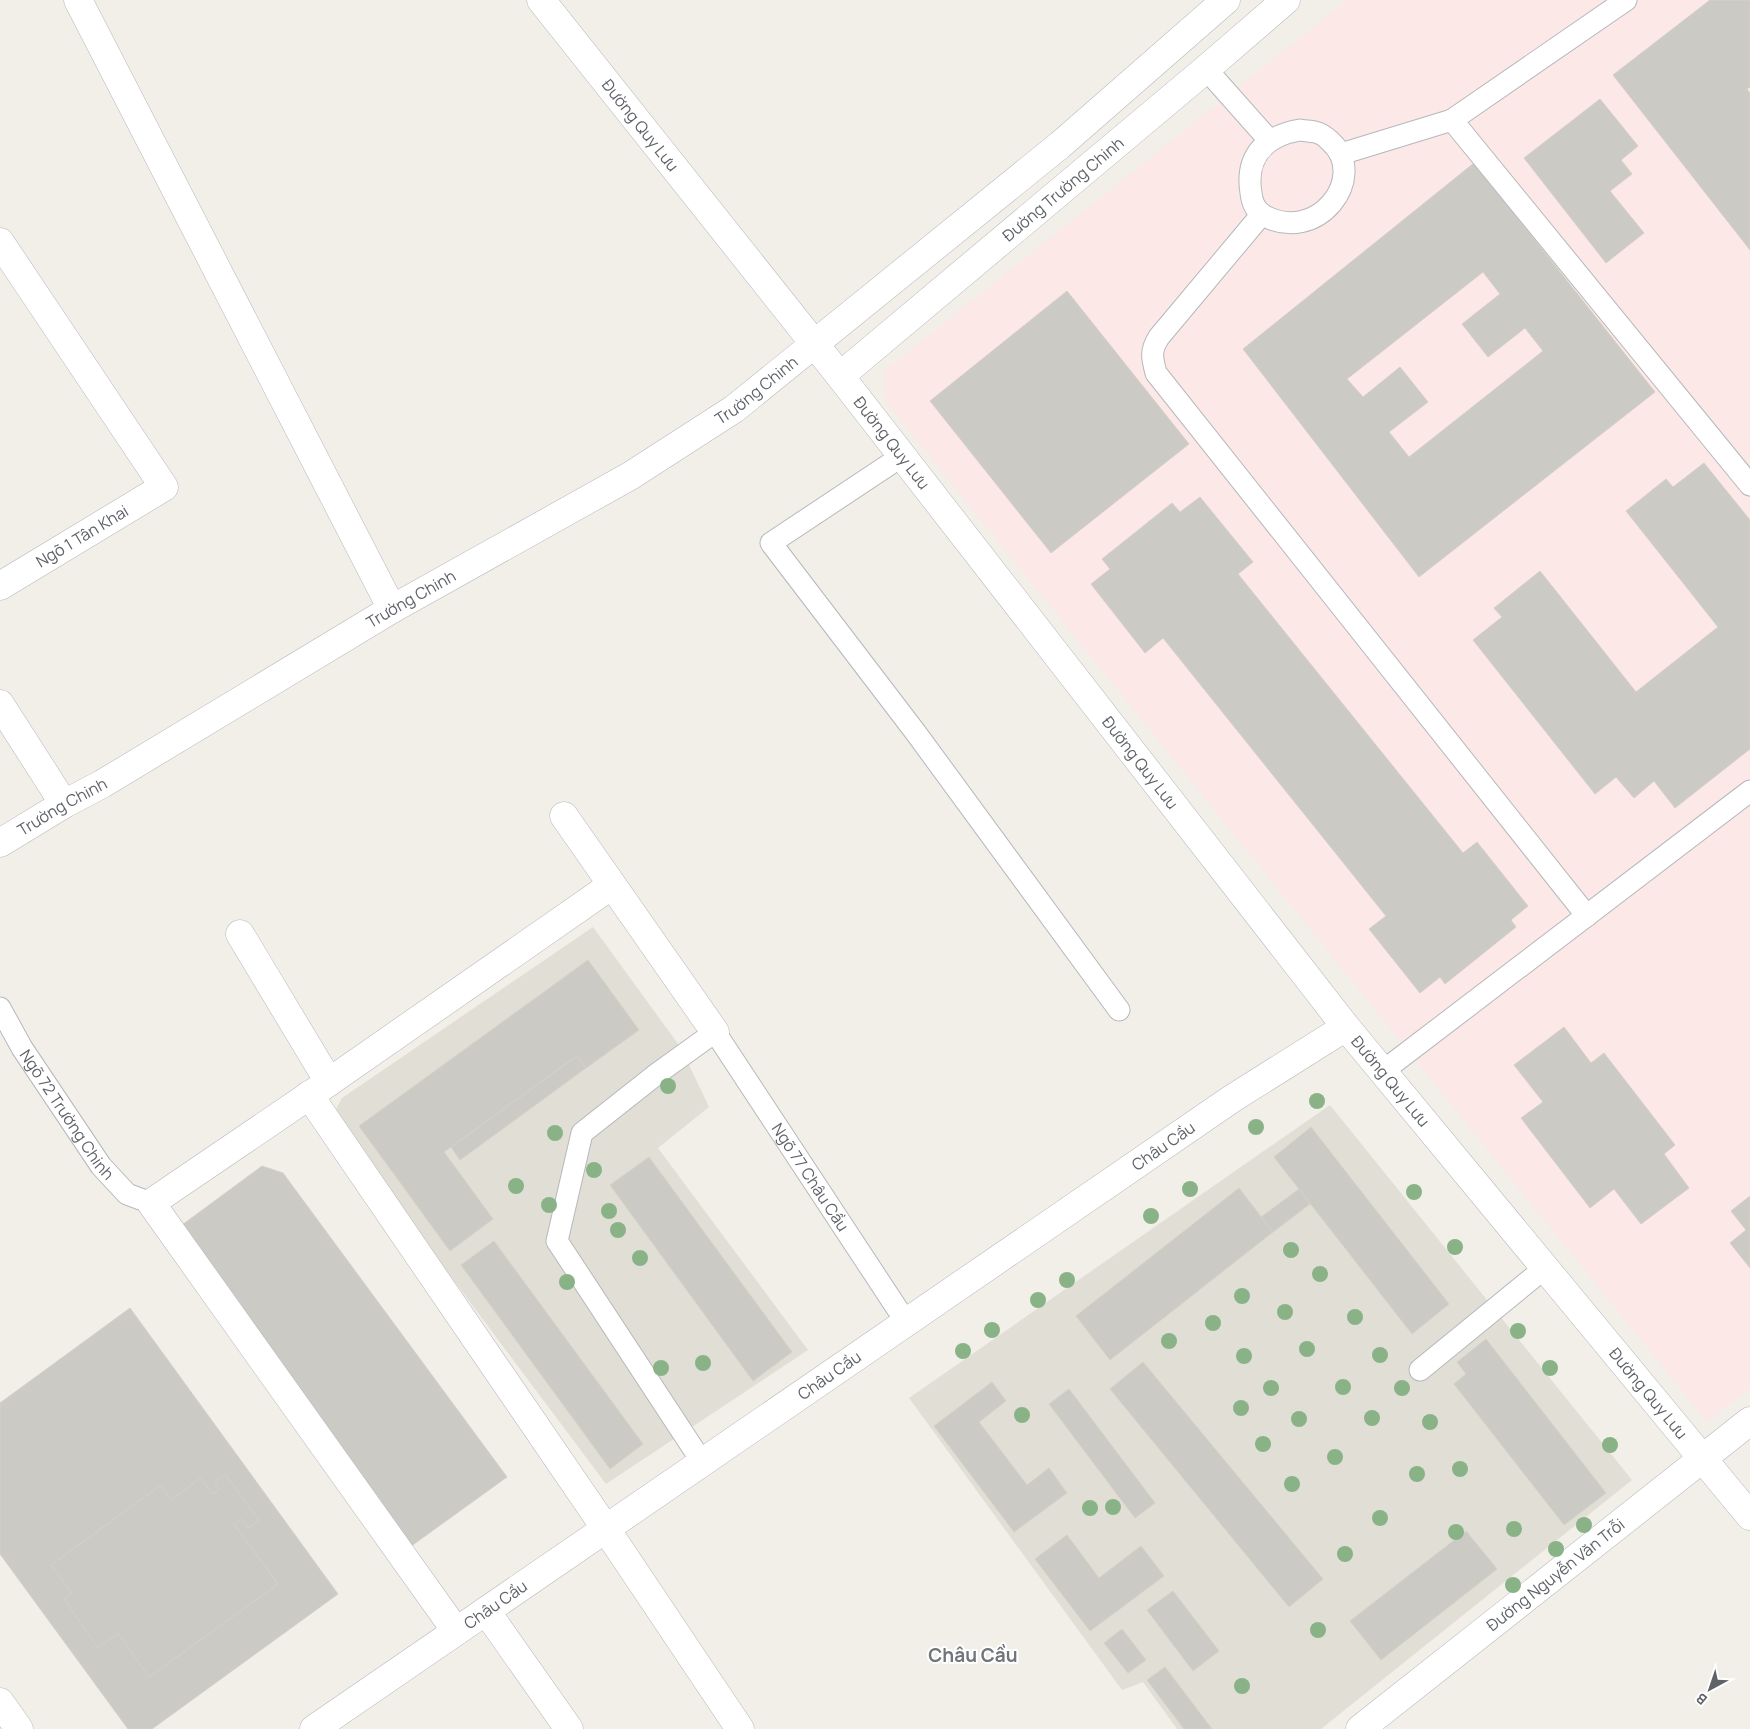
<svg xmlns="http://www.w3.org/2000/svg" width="1750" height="1729" viewBox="0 0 1750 1729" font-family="Manrope,sans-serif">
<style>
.education{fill:#e1ded6}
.medical{fill:#fce8e6}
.building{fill:#cccac5;stroke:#d6d1c6;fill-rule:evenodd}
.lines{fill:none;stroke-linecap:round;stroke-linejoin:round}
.service-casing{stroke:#b5b8bc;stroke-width:23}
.minor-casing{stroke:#b5b8bc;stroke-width:29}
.tertiary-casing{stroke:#b5b8bc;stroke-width:29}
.secondary-casing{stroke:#b6babf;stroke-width:29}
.service{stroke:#fff;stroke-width:21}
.minor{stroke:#fff;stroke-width:28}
.tertiary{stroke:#fff;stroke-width:28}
.secondary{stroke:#fff;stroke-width:28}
.tree{fill:#89b387}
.labels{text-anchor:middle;stroke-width:4;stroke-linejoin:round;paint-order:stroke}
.street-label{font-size:16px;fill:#5f6368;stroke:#fff}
.quarter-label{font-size:19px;font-weight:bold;fill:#70757a;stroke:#fff}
</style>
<rect width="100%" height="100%" fill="#f1efe8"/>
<g class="education">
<path d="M593,927L681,1048L709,1107L658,1148L808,1350L606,1484L345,1135L333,1115L342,1098Z"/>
<path d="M1330,1105L1632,1480L1321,1729H1177L1143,1682L1122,1690L909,1398Z"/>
</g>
<path class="medical" d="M1347,0H1750V1388L1707,1422L886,402L883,372Z"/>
<g class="building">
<path d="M1710,0H1750V87L1747,89L1750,93V250L1613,75Z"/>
<path d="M1600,99L1638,146L1621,160L1632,174L1610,191L1644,233L1606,263L1524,158Z"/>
<path d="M1474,163L1655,392L1419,577L1243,349ZM1483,272L1500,294L1462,324L1488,357L1525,328L1543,351L1409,457L1389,432L1428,402L1400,367L1363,397L1347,379Z"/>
<path d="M1067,291L1189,444L1051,553L930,401Z"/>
<path d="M1704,463L1750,520V749L1675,808L1654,781L1634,798L1616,777L1595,794L1473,640L1502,617L1494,608L1540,571L1636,692L1718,627L1626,511L1666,479L1673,487Z"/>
<path d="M1200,497L1253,562L1238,574L1463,853L1477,842L1528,906L1511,920L1516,927L1445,984L1440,977L1420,993L1369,929L1386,916L1163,638L1145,653L1091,584L1110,569L1102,559L1172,503L1180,512Z"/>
<path d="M588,960L639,1030L586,1068L577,1056L444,1152L493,1219L450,1251L359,1126Z"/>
<path d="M1564,1027L1591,1063L1604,1053L1675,1145L1664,1154L1689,1188L1641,1224L1614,1189L1590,1208L1521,1118L1543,1102L1514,1065Z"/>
<path d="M577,1056L586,1068L460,1160L451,1147Z"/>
<path d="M1311,1127L1449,1304L1412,1334L1274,1157Z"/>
<path d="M649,1157L792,1352L753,1381L610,1185Z"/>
<path d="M262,1166L283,1173L507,1477L403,1552L182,1225Z"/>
<path d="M1239,1188L1273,1232L1110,1360L1076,1316Z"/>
<path d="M1299,1189L1310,1204L1273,1232L1261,1217Z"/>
<path d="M1750,1196V1268L1730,1243L1746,1230L1731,1211Z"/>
<path d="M494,1241L643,1444L610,1469L461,1265Z"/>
<path d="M130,1308L338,1594L152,1729H128L0,1554V1403Z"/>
<path d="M1486,1339L1606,1493L1564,1525L1454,1384L1466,1374L1457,1362Z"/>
<path d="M1143,1362L1323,1579L1289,1607L1110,1389Z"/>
<path d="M992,1382L1006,1401L979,1422L1027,1485L1049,1468L1067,1493L1014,1532L934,1426Z"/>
<path d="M1069,1389L1155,1503L1135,1518L1049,1404Z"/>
<path d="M225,1474L259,1520L248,1528L242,1519L234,1524L278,1584L149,1677L118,1633L98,1648L64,1599L72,1593L51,1565L161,1485L171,1500L200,1478L213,1494L220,1489L215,1482Z"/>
<path d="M1466,1531L1497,1569L1381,1660L1350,1621Z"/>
<path d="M1067,1535L1099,1578L1141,1546L1164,1576L1090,1631L1035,1559Z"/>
<path d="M1173,1591L1219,1651L1193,1671L1147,1610Z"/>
<path d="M1122,1629L1146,1660L1128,1673L1104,1643Z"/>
<path d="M1165,1667L1212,1729H1184L1147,1680Z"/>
</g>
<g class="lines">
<g class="service-casing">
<g id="service">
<path d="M1206,69L1269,140"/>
<path d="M1452,120L1750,485"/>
<path d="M1300,130C1305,131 1310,131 1315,132C1321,133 1326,137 1331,142C1369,177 1317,246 1263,215C1255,210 1252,202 1251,193C1245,156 1265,136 1300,130Z"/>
<path d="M1341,154L1452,120L1626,0"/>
<path d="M1262,214L1159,337C1150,351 1152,358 1156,373L1587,916"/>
<path d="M902,456L771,543L916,733L1119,1010"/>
<path id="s1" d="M0,1008L22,1048L101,1166L127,1194L151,1203"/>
<path d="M1383,1071L1750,791"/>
<path d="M1420,1370L1546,1267"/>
<path id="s2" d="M702,1462L557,1241L582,1133L658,1073L715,1032L906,1322"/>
</g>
</g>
<g class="minor-casing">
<g id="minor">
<path d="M78,0L392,609"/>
<path d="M0,242L164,487L0,586"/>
<path d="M0,704L64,804"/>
<path d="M564,816L715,1032"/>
<path d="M240,934L329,1082"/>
<path d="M309,1095L606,1529L740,1729"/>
<path d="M486,1611L569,1729"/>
<path d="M456,1631L151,1203L329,1082L612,885"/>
<path id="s3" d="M314,1729L1233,1098L1346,1027"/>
</g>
</g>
<g class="tertiary-casing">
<g id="tertiary">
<path id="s4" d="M541,0L840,376L1346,1027L1750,1516"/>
<path id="s5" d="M840,376L1206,69L1286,0"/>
<path id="s6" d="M0,843L64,804L102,784L392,609L630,476L734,409L1060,145L1226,0"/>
<path id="s7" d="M1360,1729L1750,1421"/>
</g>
</g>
<g class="secondary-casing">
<path id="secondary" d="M0,1702L19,1729"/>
</g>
<use href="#service" class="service"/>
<use href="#minor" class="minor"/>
<use href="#tertiary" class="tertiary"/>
<use href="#secondary" class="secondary"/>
</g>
<g class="tree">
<circle cx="668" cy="1086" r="8"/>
<circle cx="1317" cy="1101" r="8"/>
<circle cx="1256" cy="1127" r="8"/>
<circle cx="555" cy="1133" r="8"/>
<circle cx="594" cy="1170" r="8"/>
<circle cx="516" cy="1186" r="8"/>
<circle cx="1190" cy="1189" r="8"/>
<circle cx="1414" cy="1192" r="8"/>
<circle cx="549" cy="1205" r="8"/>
<circle cx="609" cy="1211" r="8"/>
<circle cx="1151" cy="1216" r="8"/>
<circle cx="618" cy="1230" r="8"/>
<circle cx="1455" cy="1247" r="8"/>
<circle cx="1291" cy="1250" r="8"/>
<circle cx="640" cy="1258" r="8"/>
<circle cx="1320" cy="1274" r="8"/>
<circle cx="1067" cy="1280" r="8"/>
<circle cx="567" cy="1282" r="8"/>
<circle cx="1242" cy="1296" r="8"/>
<circle cx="1038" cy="1300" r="8"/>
<circle cx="1285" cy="1312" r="8"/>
<circle cx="1355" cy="1317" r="8"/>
<circle cx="1213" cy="1323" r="8"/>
<circle cx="992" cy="1330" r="8"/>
<circle cx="1518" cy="1331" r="8"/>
<circle cx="1169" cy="1341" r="8"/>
<circle cx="1307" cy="1349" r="8"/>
<circle cx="963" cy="1351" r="8"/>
<circle cx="1380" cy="1355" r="8"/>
<circle cx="1244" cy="1356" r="8"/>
<circle cx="703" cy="1363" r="8"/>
<circle cx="661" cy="1368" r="8"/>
<circle cx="1550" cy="1368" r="8"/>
<circle cx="1343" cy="1387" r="8"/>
<circle cx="1271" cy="1388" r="8"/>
<circle cx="1402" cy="1388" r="8"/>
<circle cx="1241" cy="1408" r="8"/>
<circle cx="1022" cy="1415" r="8"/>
<circle cx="1372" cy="1418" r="8"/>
<circle cx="1299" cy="1419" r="8"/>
<circle cx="1430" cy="1422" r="8"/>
<circle cx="1263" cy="1444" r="8"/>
<circle cx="1610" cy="1445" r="8"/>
<circle cx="1335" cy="1457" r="8"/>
<circle cx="1460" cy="1469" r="8"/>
<circle cx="1417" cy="1474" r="8"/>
<circle cx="1292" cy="1484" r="8"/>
<circle cx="1113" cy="1507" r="8"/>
<circle cx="1090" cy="1508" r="8"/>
<circle cx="1380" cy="1518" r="8"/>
<circle cx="1584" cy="1525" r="8"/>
<circle cx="1514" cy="1529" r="8"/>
<circle cx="1456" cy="1532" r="8"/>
<circle cx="1556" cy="1549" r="8"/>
<circle cx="1345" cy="1554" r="8"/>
<circle cx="1513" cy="1585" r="8"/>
<circle cx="1318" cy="1630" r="8"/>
<circle cx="1242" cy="1686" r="8"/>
</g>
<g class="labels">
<g class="street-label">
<text dy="6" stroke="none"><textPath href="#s4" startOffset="160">Đường Quy Lưu</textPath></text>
<text dy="6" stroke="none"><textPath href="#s5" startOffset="291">Đường Trường Chinh</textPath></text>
<text dy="6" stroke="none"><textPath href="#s6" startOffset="882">Trường Chinh</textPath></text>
<text dy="6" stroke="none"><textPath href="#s4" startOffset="565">Đường Quy Lưu</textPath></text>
<text transform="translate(82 536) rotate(-31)" y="6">Ngõ 1 Tân Khai</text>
<text dy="6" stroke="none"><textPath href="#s6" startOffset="478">Trường Chinh</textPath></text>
<text dy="6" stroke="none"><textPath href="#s4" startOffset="970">Đường Quy Lưu</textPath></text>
<text dy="6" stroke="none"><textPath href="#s6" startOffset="72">Trường Chinh</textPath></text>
<text dy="6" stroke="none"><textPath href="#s4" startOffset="1375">Đường Quy Lưu</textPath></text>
<text dy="6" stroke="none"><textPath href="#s1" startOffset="126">Ngõ 72 Trường Chinh</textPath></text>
<text dy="6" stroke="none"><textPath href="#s3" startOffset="1030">Châu Cầu</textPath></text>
<text dy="6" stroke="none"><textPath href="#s2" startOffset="716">Ngõ 77 Châu Cầu</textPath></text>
<text dy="6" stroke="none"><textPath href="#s3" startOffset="625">Châu Cầu</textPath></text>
<text dy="6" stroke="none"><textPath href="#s4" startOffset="1780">Đường Quy Lưu</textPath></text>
<text dy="6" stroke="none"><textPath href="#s7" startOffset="249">Đường Nguyễn Văn Trỗi</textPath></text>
<text dy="6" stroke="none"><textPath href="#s3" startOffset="220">Châu Cầu</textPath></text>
</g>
<g class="quarter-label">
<text x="973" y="1662">Châu Cầu</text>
</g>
</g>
<g transform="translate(1710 1689) rotate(220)" stroke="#ffffff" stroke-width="4" paint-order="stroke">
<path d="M0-4L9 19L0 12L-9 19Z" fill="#5f6368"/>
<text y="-8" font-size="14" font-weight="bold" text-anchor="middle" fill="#5f6368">B</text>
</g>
</svg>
